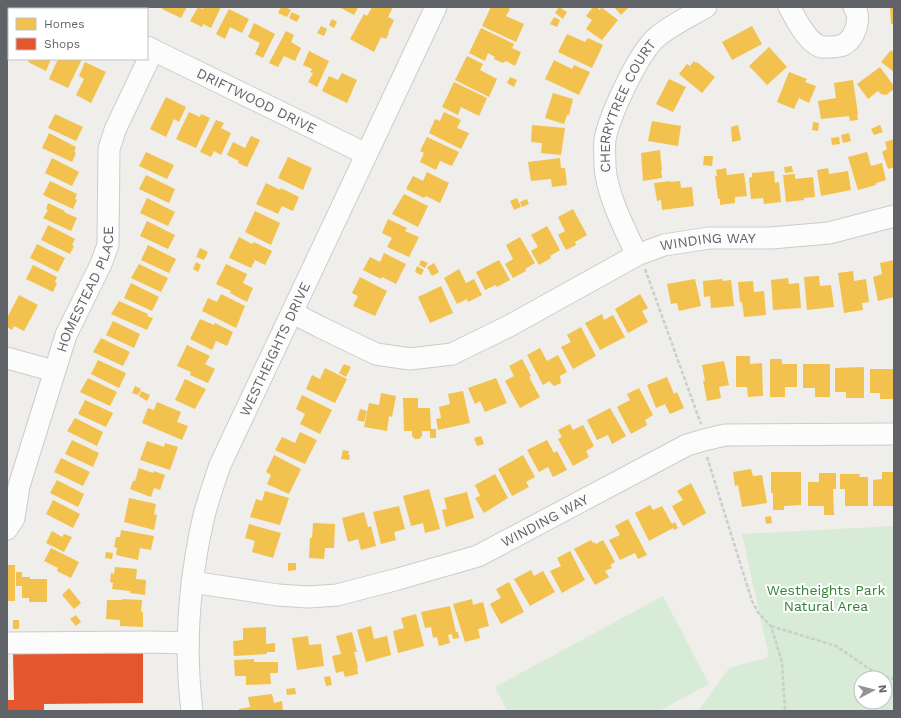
<svg xmlns="http://www.w3.org/2000/svg" width="901" height="718" viewBox="0 0 901 718" font-family="'Work Sans',sans-serif">
<style>
.green{fill:#d8ebd6;fill-rule:evenodd}
.homes{fill:#f2c14e}
.shops{fill:#e4572e}
.lines{fill:none;stroke-linecap:round;stroke-linejoin:round}
.minor-casing{stroke:#cbcccc;stroke-width:23}
.path{stroke:#cacfcc;stroke-width:2.5;stroke-dasharray:4 2;stroke-linecap:butt}
.minor{stroke:#fdfcfc;stroke-width:21}
.labels{text-anchor:middle;stroke-width:4;stroke-linejoin:round;paint-order:stroke}
.street-label{font-size:14px;fill:#5f6368;stroke:#fff}
.park-label{font-size:14px;fill:#348238;stroke:#fff}
</style>
<rect width="100%" height="100%" fill="#efeeea"/>
<g class="green">
<path d="M894,526V711H698L729,668L769,657L742,534ZM861,678H885V702H861Z"/>
<path d="M663,596L709,684L659,711H507L495,687Z"/>
</g>
<g class="homes">
<path d="M163,7H187L181,18L162,9Z"/>
<path d="M198,7L203,9L204,7H221L211,28L203,24L202,27L190,21Z"/>
<path d="M281,7H285L291,10L287,17L278,13Z"/>
<path d="M339,7H358L354,15Z"/>
<path d="M372,7H393L388,17L394,20L388,33H389L386,39L381,37L374,52L350,39L364,14L367,16Z"/>
<path d="M491,7H506L510,9L506,16L524,24L516,42L482,26Z"/>
<path d="M559,7L567,12L563,19L555,13Z"/>
<path d="M593,7H596L600,10L601,7L618,20L602,40L586,29L592,20L586,16Z"/>
<path d="M614,7H629L621,15Z"/>
<path d="M890,7H894V24H891Z"/>
<path d="M229,9L249,19L242,33L230,27L225,39L216,34Z"/>
<path d="M292,12L300,16L297,22L289,18Z"/>
<path d="M554,17L560,20L557,27L550,24Z"/>
<path d="M332,19L337,22L334,28L329,25Z"/>
<path d="M254,23L275,34L263,58L255,54L260,43L248,37Z"/>
<path d="M321,26L327,29L324,36L317,33Z"/>
<path d="M752,26L762,44L732,60L722,42Z"/>
<path d="M481,28L514,44L512,48L521,52L515,66L506,61L503,63L494,59L495,57L488,53L485,61L469,53Z"/>
<path d="M286,31L294,35L291,42L301,48L295,61L284,56L278,67L269,63Z"/>
<path d="M567,34L585,42L588,38L603,45L592,68L558,52Z"/>
<path d="M769,47L787,67L767,85L749,66Z"/>
<path d="M891,50L894,52V72L881,62Z"/>
<path d="M309,51L329,61L317,87L308,82L313,73L310,72L312,69L303,65Z"/>
<path d="M467,56L483,64L480,70L497,79L489,97L455,80Z"/>
<path d="M29,59H51L46,71L28,62Z"/>
<path d="M58,59H82L68,88L49,79Z"/>
<path d="M554,60L572,69L574,65L590,72L579,95L545,79Z"/>
<path d="M694,61L696,63L697,62L715,77L702,93L679,74L687,64L690,66Z"/>
<path d="M85,62L106,72L91,103L76,95L84,79L79,76Z"/>
<path d="M880,67L894,86V89L886,95L881,94L878,91L868,99L857,84Z"/>
<path d="M789,72L807,79L805,82L816,86L809,103L799,98L794,109L777,102Z"/>
<path d="M342,73L357,80L347,103L322,91L329,76L338,80Z"/>
<path d="M510,77L517,80L514,87L507,83Z"/>
<path d="M669,79L686,87L673,112L656,104Z"/>
<path d="M853,80L858,114H857L858,120L850,121L849,116L821,119L818,101L836,98L834,83Z"/>
<path d="M454,82L487,98L479,116L461,107L458,115L442,107Z"/>
<path d="M553,93L573,99L569,115H567L564,124L545,118Z"/>
<path d="M166,97L186,107L179,122L174,119L166,137L150,129Z"/>
<path d="M189,112L200,117L201,114L210,118L196,148L176,139Z"/>
<path d="M444,112L461,120L457,128L469,133L461,149L429,133L435,119L440,121Z"/>
<path d="M55,114L83,127L76,141L48,128Z"/>
<path d="M216,120L224,123L221,128L231,133L221,155L214,151L211,157L200,152Z"/>
<path d="M652,121L681,126L678,146L648,141Z"/>
<path d="M813,122L819,123L818,131L812,130Z"/>
<path d="M532,125L565,128L561,155L541,153L542,143L531,142Z"/>
<path d="M738,125L741,140L732,142L731,127Z"/>
<path d="M880,125L883,132L874,135L871,129Z"/>
<path d="M49,133L76,147L74,152L76,153L72,162L42,148Z"/>
<path d="M849,133L851,141L843,143L841,135Z"/>
<path d="M251,136L260,140L247,167L238,163L239,161L227,155L233,142L245,148Z"/>
<path d="M427,137L459,152L452,166L440,161L436,170L420,162L424,153L420,151Z"/>
<path d="M839,137L840,144L832,145L831,138Z"/>
<path d="M894,139V167L888,169L882,152L887,149L885,142Z"/>
<path d="M660,150L662,171H661L662,178L643,181L641,153Z"/>
<path d="M146,152L174,165L167,179L139,166Z"/>
<path d="M867,152L871,166L882,163L886,180L876,183V185L858,190L848,157Z"/>
<path d="M704,156H713L712,166L703,165Z"/>
<path d="M288,157L312,168L303,190L278,178Z"/>
<path d="M52,158L79,172L72,186L45,173Z"/>
<path d="M560,158L561,168H565L567,185L552,187L551,179L531,181L528,162Z"/>
<path d="M792,166L793,172L785,173L784,167Z"/>
<path d="M726,168L727,175L744,173L747,196L735,197V203L720,205V199H718L715,176H717L716,170Z"/>
<path d="M828,168L829,174L848,171L851,190L821,196L817,170Z"/>
<path d="M774,171L775,183L779,182L781,202L764,204L763,198L751,199L749,178L752,177V173Z"/>
<path d="M427,172L449,183L440,203L426,196L424,198L406,189L413,176L423,181Z"/>
<path d="M795,174V179L813,177L815,197L804,198V200L786,202L783,175Z"/>
<path d="M146,175L175,189L169,203L139,189Z"/>
<path d="M50,181L77,194L75,199L77,200L73,209L43,195Z"/>
<path d="M670,181V182L680,181L681,188L692,187L694,206L662,210L661,200L657,201L654,183Z"/>
<path d="M266,183L280,190L281,188L299,197L293,211L282,206L278,214L256,204Z"/>
<path d="M404,194L428,206L418,227L392,214Z"/>
<path d="M147,198L175,212L168,226L140,213Z"/>
<path d="M517,198L521,207L514,210L510,201Z"/>
<path d="M527,199L529,204L522,207L520,202Z"/>
<path d="M48,203L65,211L64,212L77,218L71,231L43,218L48,210L46,209Z"/>
<path d="M573,209L587,235L575,242L576,245L566,250L558,235L565,231L558,217Z"/>
<path d="M255,211L280,223L271,245L245,232Z"/>
<path d="M388,219L407,228L405,231L419,237L409,257L387,247L392,238L382,233Z"/>
<path d="M147,221L175,235L168,249L140,236Z"/>
<path d="M48,225L75,239L72,245L74,246L70,254L41,240Z"/>
<path d="M547,226L560,250L550,256L551,258L539,265L531,251L538,247L531,235Z"/>
<path d="M239,237L252,244L254,242L272,251L265,265L255,260L251,268L229,258Z"/>
<path d="M520,237L535,263L525,269L526,271L513,278L505,264L513,259L506,245Z"/>
<path d="M37,244L65,258L58,272L30,258Z"/>
<path d="M148,245L176,259L169,273L141,260Z"/>
<path d="M200,248L208,252L204,260L196,257Z"/>
<path d="M384,253L406,264L396,284L382,277L381,279L363,270L370,257L380,262Z"/>
<path d="M421,260L428,263L425,268L419,265Z"/>
<path d="M499,260L510,280L497,287L496,285L485,290L476,272Z"/>
<path d="M894,260V297L878,301L873,277L882,274L880,263Z"/>
<path d="M196,262L201,265L198,272L193,269Z"/>
<path d="M434,263L439,272L432,276L427,267Z"/>
<path d="M139,264L168,278L161,292L131,278Z"/>
<path d="M226,264L247,274L243,283L253,288L247,302L230,293L231,291L216,284Z"/>
<path d="M33,265L57,277L55,282L57,283L53,292L26,279Z"/>
<path d="M417,266L424,270L421,275L415,272Z"/>
<path d="M459,269L466,283L474,279L482,295L468,302L467,299L457,304L444,278Z"/>
<path d="M853,271L854,281L866,279L869,302L862,303L863,310L844,313L838,273Z"/>
<path d="M819,276L820,286L831,285L834,307L807,310L804,277Z"/>
<path d="M360,277L387,291L375,316L353,306L358,296L352,293Z"/>
<path d="M788,278L789,284L799,283L801,308L773,310L771,280Z"/>
<path d="M695,279L701,306L679,311L677,303L671,304L667,284Z"/>
<path d="M722,279L723,281L731,280L734,306L711,308L710,296L704,297L703,281Z"/>
<path d="M753,281L754,292L764,291L766,315L744,317L742,302H740L738,282Z"/>
<path d="M131,283L159,297L152,311L124,298Z"/>
<path d="M441,286L453,313L430,323L418,297Z"/>
<path d="M221,294L245,306L236,328L202,311L208,298L217,302Z"/>
<path d="M640,294L648,308L642,311L648,322L628,333L615,309Z"/>
<path d="M19,295L38,305L24,331L14,326L12,330L7,327V318Z"/>
<path d="M119,301L148,314L147,316L153,318L147,330L111,314Z"/>
<path d="M602,314L604,320L613,315L625,337L600,350L585,323Z"/>
<path d="M200,319L214,325L215,323L233,332L227,346L216,341L212,350L190,339Z"/>
<path d="M113,321L140,334L134,348L106,335Z"/>
<path d="M581,327L596,356L573,369L561,347L571,342L567,335Z"/>
<path d="M101,338L130,352L123,366L93,352Z"/>
<path d="M187,345L210,356L205,364L215,369L208,383L190,375L191,372L177,366Z"/>
<path d="M540,348L547,361L558,355L567,372L560,376L561,383L554,386L549,381L543,385L527,355Z"/>
<path d="M736,356H750V364L762,363L763,396L748,397L747,387H736Z"/>
<path d="M522,359L531,376L529,377L540,397L520,408L505,381L514,376L509,366Z"/>
<path d="M770,359H782V364H797V387H785V397H770Z"/>
<path d="M98,360L126,373L119,388L91,374Z"/>
<path d="M724,361L729,385L719,387L721,398L707,401L703,381H705L702,365Z"/>
<path d="M344,364L351,367L346,377L339,373Z"/>
<path d="M803,364H830V397H815V388H803Z"/>
<path d="M864,367V398H846V392H835V368Z"/>
<path d="M325,368L347,379L335,403L306,389L312,375L320,379Z"/>
<path d="M870,369H894V399H880V393H870Z"/>
<path d="M667,377L674,394L677,392L684,408L670,414L665,404L656,408L647,385Z"/>
<path d="M88,378L117,392L110,406L80,392Z"/>
<path d="M496,378L507,403L485,412L480,401L475,404L468,388Z"/>
<path d="M185,379L206,389L195,409L175,400Z"/>
<path d="M135,386L141,389L138,395L132,393Z"/>
<path d="M639,388L653,415L645,420L647,425L631,434L617,407L630,400L627,394Z"/>
<path d="M141,391L150,395L147,401L139,396Z"/>
<path d="M463,391L470,423L438,430L436,419L441,418L439,407L450,404L448,394Z"/>
<path d="M381,393L396,396L392,417L389,416L387,431L364,427L369,403L379,405Z"/>
<path d="M302,395L332,410L320,434L300,424L305,414L296,409Z"/>
<path d="M403,398H418V408H430L431,429H436V438H430V431H422V436L419,439H415L412,436V431H404Z"/>
<path d="M85,400L113,413L106,427L78,414Z"/>
<path d="M157,402L181,412L177,422L188,426L182,440L142,423L148,408L154,410Z"/>
<path d="M610,408L626,436L612,444L608,435L597,440L587,420Z"/>
<path d="M360,409L367,411L364,422L357,420Z"/>
<path d="M75,418L103,432L97,446L67,431Z"/>
<path d="M570,424L573,430L583,425L594,446L586,451L589,457L573,466L558,439L562,437L558,430Z"/>
<path d="M300,432L317,440L305,464L275,450L282,437L295,443Z"/>
<path d="M481,436L484,444L477,446L474,438Z"/>
<path d="M72,440L99,453L93,467L65,454Z"/>
<path d="M547,440L554,453L557,451L567,470L553,477L548,467L539,472L527,450Z"/>
<path d="M147,441L164,447L165,443L178,447L170,470L140,460Z"/>
<path d="M343,450L349,451L348,455H350L349,460L341,459Z"/>
<path d="M274,455L301,469L289,494L267,484L271,475L266,472Z"/>
<path d="M523,455L535,477L526,482L529,487L512,496L498,469Z"/>
<path d="M61,458L90,472L83,486L54,472Z"/>
<path d="M139,468L153,473L154,471L165,475L160,490L154,488L151,497L130,489L133,481H135Z"/>
<path d="M751,469L753,476L762,475L767,503L742,507L738,485L735,486L733,472Z"/>
<path d="M771,472H801V505L784,506V510H773V493H771Z"/>
<path d="M882,472H894V506H873V480L882,479Z"/>
<path d="M819,473H836V489H833L834,515H824V506H808V482H819Z"/>
<path d="M495,474L508,498L484,513L475,498L480,496L475,485Z"/>
<path d="M840,474H860L859,477H868V506H845V489H840Z"/>
<path d="M57,480L84,494L78,507L50,493Z"/>
<path d="M691,483L706,513L683,526L672,506L683,500L677,491Z"/>
<path d="M429,489L440,529L425,533L423,523L411,526L403,496Z"/>
<path d="M265,491L289,498L280,525L250,517L256,499L262,501Z"/>
<path d="M467,492L474,518L446,527L442,510L447,509L444,498Z"/>
<path d="M129,498L156,504L154,514L157,515L154,530L124,522Z"/>
<path d="M53,500L80,514L73,528L46,514Z"/>
<path d="M650,505L653,510L662,506L672,524L675,522L678,528L674,530L673,528L649,541L635,513Z"/>
<path d="M399,506L405,529L394,532L396,540L381,544L373,512Z"/>
<path d="M364,512L368,527L371,526L376,546L361,550L358,539L348,542L342,518Z"/>
<path d="M771,516L772,523L766,524L765,517Z"/>
<path d="M628,519L647,555L638,559L635,553L620,560L609,540L620,535L615,526Z"/>
<path d="M313,523L335,524L334,548H325L324,559L309,558L310,538H312Z"/>
<path d="M249,524L281,533L273,558L252,552L255,541L245,538Z"/>
<path d="M121,530L154,536L151,550L140,548L138,560L116,555L117,548L114,547L116,537H120Z"/>
<path d="M52,531L62,537L64,534L72,537L64,552L46,543Z"/>
<path d="M591,540L593,543L594,542L596,544L603,540L615,562L610,565L612,568L605,571L609,577L595,585L574,549Z"/>
<path d="M51,548L79,562L71,578L57,571L58,568L44,561Z"/>
<path d="M570,551L585,580L562,593L550,571L561,566L557,558Z"/>
<path d="M106,552L113,553L112,559L105,558Z"/>
<path d="M288,563H296V570L288,571Z"/>
<path d="M8,565H15V601H7V569H8Z"/>
<path d="M115,567L137,569L136,579L146,580L145,595L130,593V591L112,589L113,583L110,582L111,573L114,574Z"/>
<path d="M531,570L534,576L543,571L555,592L530,606L514,579Z"/>
<path d="M16,572H22V577H30V579H47V602H29V598H22V586H16Z"/>
<path d="M509,582L524,612L501,624L490,604L501,598L496,589Z"/>
<path d="M69,588L81,603L74,609L62,595Z"/>
<path d="M122,599L142,600L141,612H143V627L120,626V620L106,619L107,600H122Z"/>
<path d="M472,599L473,605L483,602L489,626L478,629L480,638L465,642L453,604Z"/>
<path d="M450,606L456,632H458L459,638L453,639L452,634L448,635L450,643L439,646L437,637L433,638L431,627L425,628L421,612Z"/>
<path d="M416,614L424,646L398,653L393,631L404,628L401,618Z"/>
<path d="M76,615L81,622L76,626L70,619Z"/>
<rect x="13" y="620" width="6" height="9"/>
<path d="M371,626L374,639L387,636L391,655L366,662L357,630Z"/>
<path d="M266,627V644L275,643V652H267V654L234,656L233,641L243,640V628Z"/>
<path d="M352,632L357,652H354L358,667L357,668L358,674L345,677L343,671L336,673L332,656L341,654L336,636Z"/>
<path d="M308,636L309,645L321,644L324,666L297,670L292,638Z"/>
<path d="M254,659V662H278V673H270L271,684L246,685V676H235L234,660Z"/>
<path d="M330,676L332,685L326,686L324,677Z"/>
<path d="M295,688L296,694L287,695L286,689Z"/>
<path d="M272,694L274,703L282,701L283,711H239V709L250,707L248,697Z"/>
</g>
<path class="shops" d="M143,653V703L44,704V711H7V700H14L13,654Z"/>
<g class="lines">
<g class="minor-casing">
<g id="minor">
<path d="M67,7L71,9"/>
<path d="M789,7C797,20 805,39 819,46C822,48 825,47 828,47C833,47 838,47 843,45C855,39 862,18 854,7"/>
<path id="s1" d="M147,47L366,154"/>
<path id="s2" d="M637,255C625,230 607,195 605,167C605,158 604,148 605,139C610,115 638,53 657,37C671,25 690,16 706,7"/>
<path id="s3" d="M293,313L320,327L376,354L410,359L452,354L509,326L637,255L664,245L709,238H771L829,233L894,216"/>
<path d="M7,358L54,371"/>
<path id="s4" d="M7,529L14,518L19,486L66,335L101,264L108,245L109,149L115,130L153,50"/>
<path id="s5" d="M192,582L278,595L308,597L337,595L398,579L478,556L687,445L704,440L725,435L894,434"/>
<path d="M7,643L150,642L188,643"/>
<path id="s6" d="M192,711C184,647 189,583 203,520C207,502 214,483 220,465L436,7"/>
</g>
</g>
<g class="path">
<path d="M645,269L701,424"/>
<path d="M707,457L752,601L759,614L771,626L782,662L785,711"/>
<path d="M771,626L836,646L877,674L894,679"/>
</g>
<use href="#minor" class="minor"/>
</g>
<g class="labels">
<g class="street-label">
<text dy="5" stroke="none"><textPath href="#s1" startOffset="122">DRIFTWOOD DRIVE</textPath></text>
<text dy="5" stroke="none"><textPath href="#s2" startOffset="160">CHERRYTREE COURT</textPath></text>
<text dy="5" stroke="none"><textPath href="#s3" startOffset="452">WINDING WAY</textPath></text>
<text dy="5" stroke="none"><textPath href="#s4" startOffset="254">HOMESTEAD PLACE</textPath></text>
<text dy="5" stroke="none"><textPath href="#s6" startOffset="378">WESTHEIGHTS DRIVE</textPath></text>
<text dy="5" stroke="none"><textPath href="#s5" startOffset="368">WINDING WAY</textPath></text>
</g>
<g class="park-label">
<text x="826" y="595">Westheights Park<tspan x="826" dy="16">Natural Area</tspan></text>
</g>
</g>
<rect width="901" height="718" fill="none" stroke="#5f6368" stroke-width="16"/>
<rect x="8" y="8" width="140" height="52" fill="#ffffff" stroke="#bfc1c3"/>
<rect x="16" y="18" width="20" height="12" fill="#f2c14e" stroke="#bfc1c3"/>
<text x="44" y="28" font-size="12" fill="#5f6368">Homes</text>
<rect x="16" y="38" width="20" height="12" fill="#e4572e" stroke="#bfc1c3"/>
<text x="44" y="48" font-size="12" fill="#5f6368">Shops</text>
<g transform="translate(873 690) rotate(83)"><circle r="19" fill="#ffffff" stroke="#bfc1c3"/>
<path d="M0-3L7 15L0 10L-7 15Z" fill="#919496"/>
<text y="-6" font-size="11" font-weight="bold" text-anchor="middle" fill="#5f6368">N</text>
</g>
</svg>
